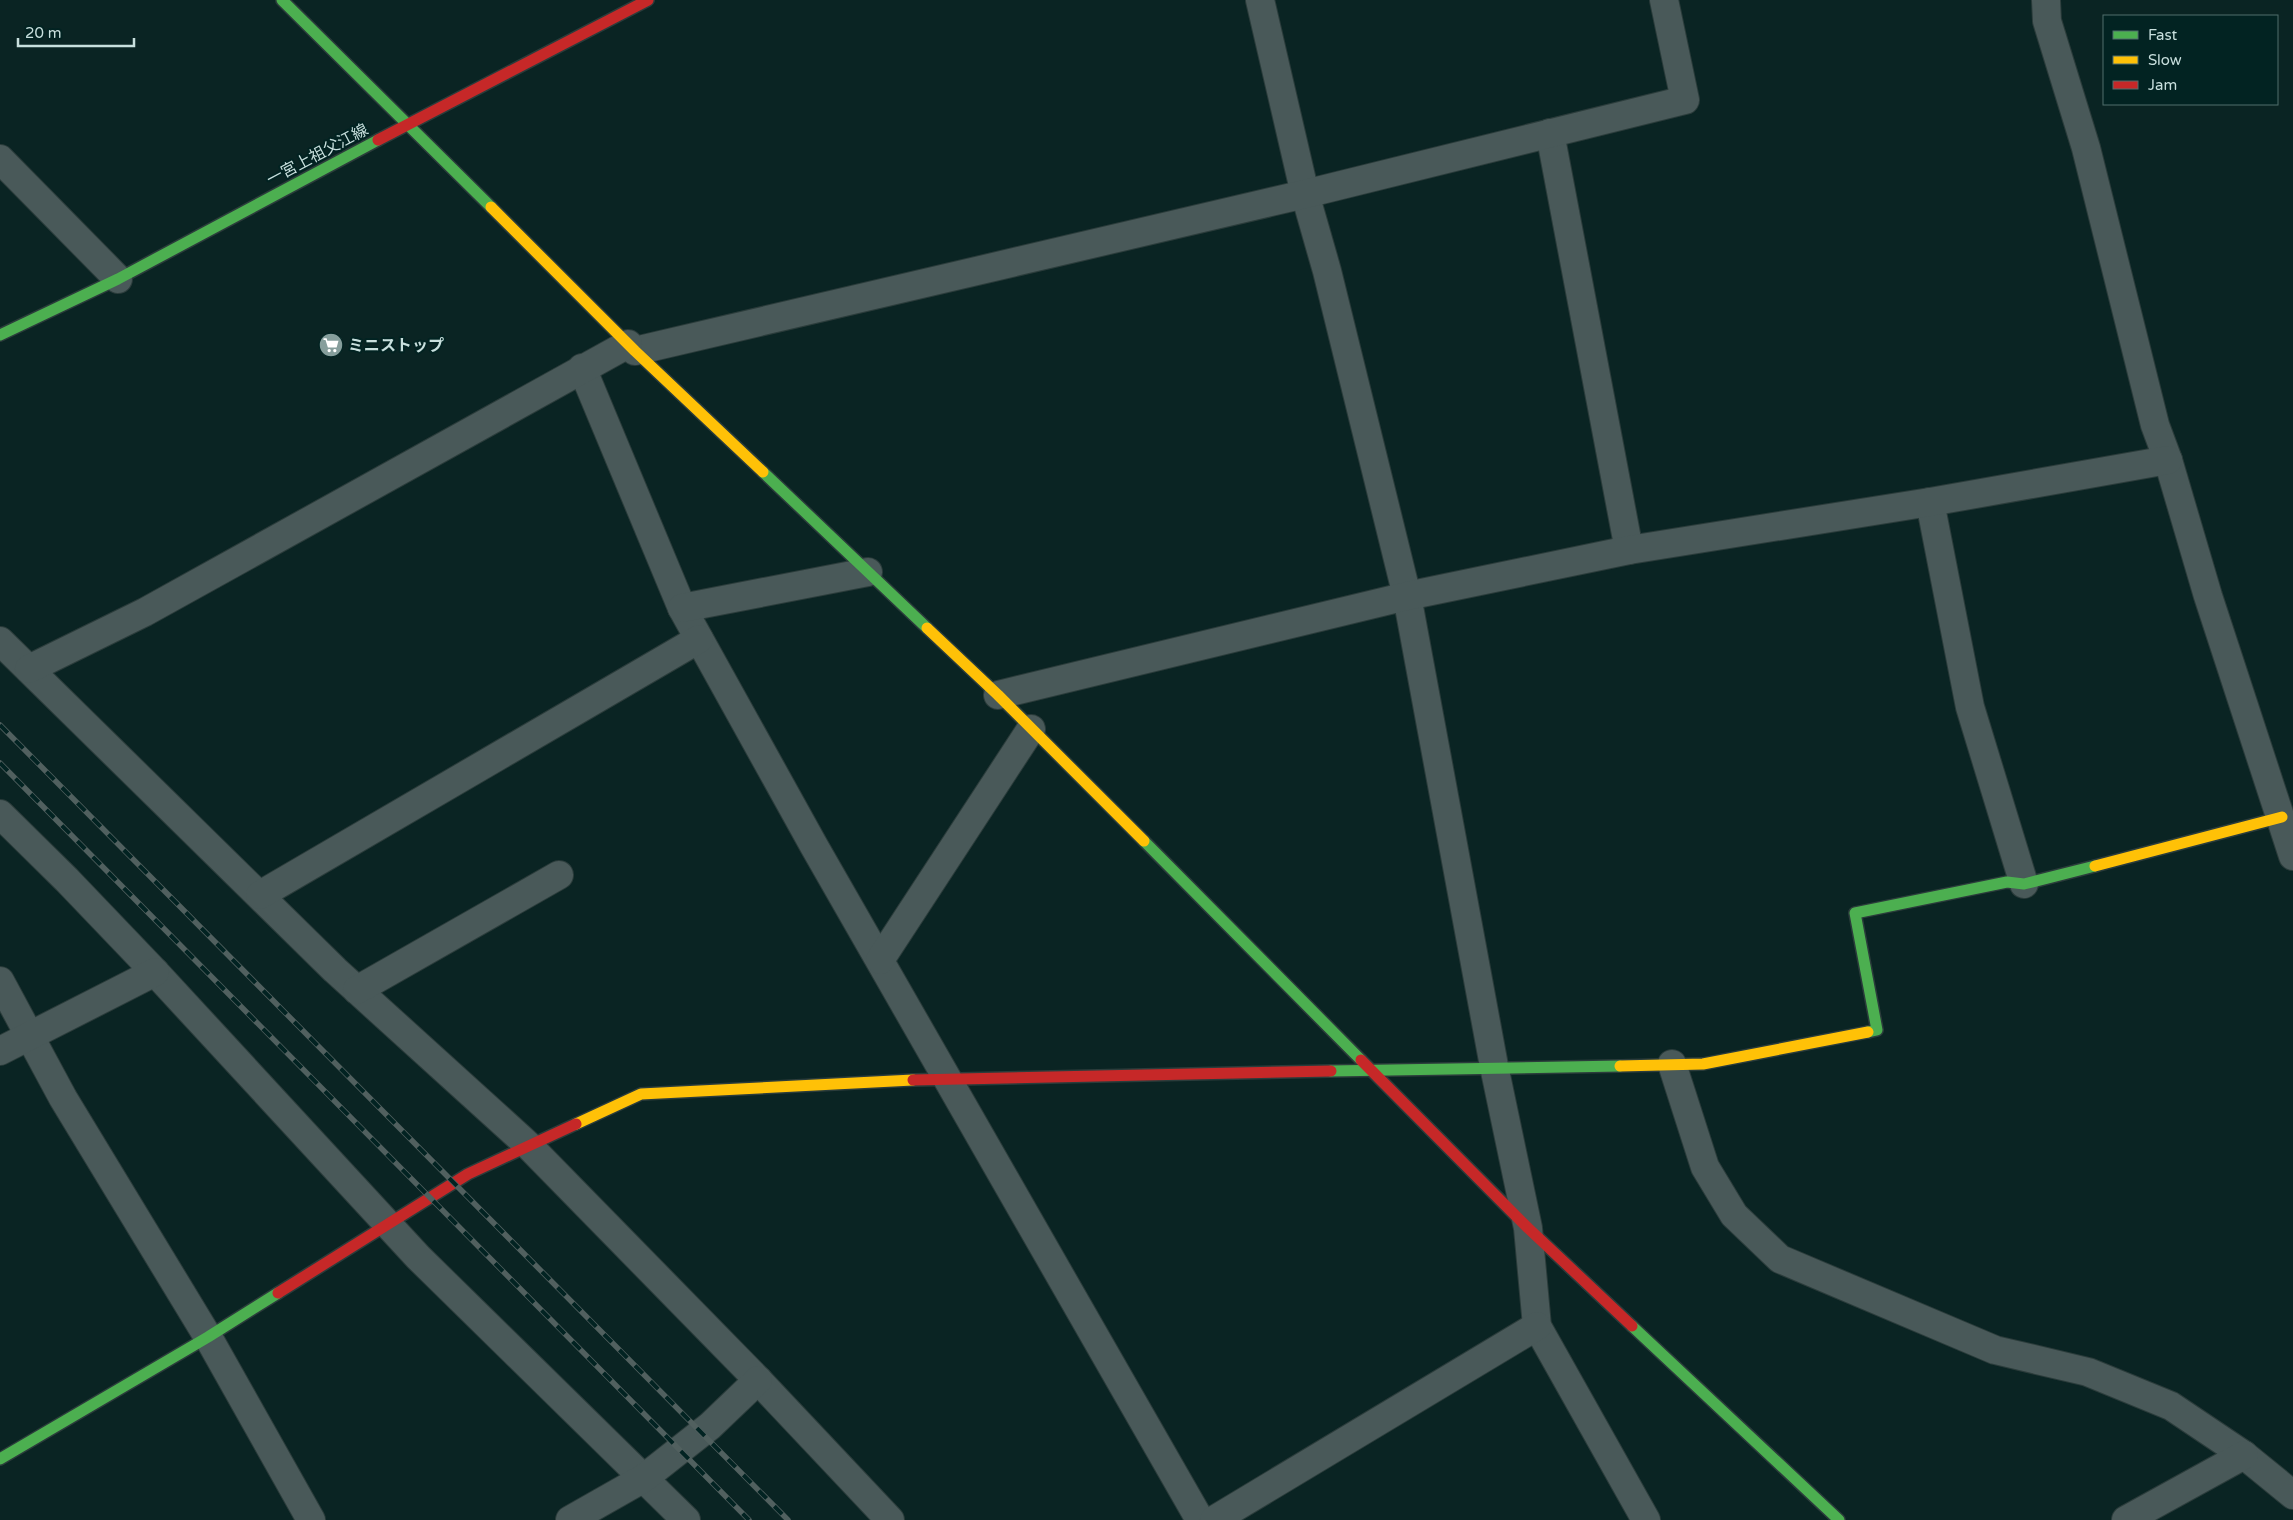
<svg xmlns="http://www.w3.org/2000/svg" width="2293" height="1520" viewBox="0 0 2293 1520" font-family="'Varela Round','Noto Sans JP',sans-serif">
<style>
.lines{fill:none;stroke-linecap:round;stroke-linejoin:round}
.street-casing{stroke:#2b3c3b;stroke-width:30}
.fast-casing{stroke:#2b3c3b;stroke-width:14}
.slow-casing{stroke:#2b3c3b;stroke-width:14}
.jam-casing{stroke:#2b3c3b;stroke-width:14}
.street{stroke:#495959;stroke-width:28}
.fast{stroke:#4caf50;stroke-width:11}
.slow{stroke:#ffc107;stroke-width:11}
.jam{stroke:#c62828;stroke-width:11}
.rail-casing{stroke:#51605f;stroke-width:5.5}
.rail{stroke:#022322;stroke-width:4;stroke-dasharray:11;stroke-linecap:butt}
.labels{text-anchor:middle;stroke-width:4;stroke-linejoin:round;paint-order:stroke}
.street-label{font-size:16px;fill:#c8dfdd;stroke:#022322}
.poi-label{font-size:16px;font-weight:bold;fill:#c8dfdd;stroke:#022322;text-anchor:start}
</style>
<rect width="100%" height="100%" fill="#0a2423"/>
<g class="lines">
<g class="street-casing">
<g id="street">
<path d="M1260,0L1305,194L1327,271L1407,596L1494,1066L1528,1228L1537,1326L1646,1520"/>
<path d="M2046,0L2047,21L2086,148L2155,425L2168,460L2208,596L2293,856"/>
<path d="M1550,133L1629,550"/>
<path d="M0,159L118,279"/>
<path d="M635,351L1305,194L1685,100L1664,0"/>
<path d="M582,368L682,608L814,846L1200,1520"/>
<path d="M1930,502L1970,707L2024,884"/>
<path d="M682,608L868,572"/>
<path d="M0,641L335,970L528,1145L758,1380L890,1520"/>
<path d="M29,669L145,612L628,344"/>
<path d="M998,695L1407,596L1629,550L1930,502L2168,460"/>
<path d="M0,814L67,880L155,972L418,1257L686,1520"/>
<path d="M260,895L699,639"/>
<path d="M880,960L1031,729"/>
<path d="M0,981L63,1098L208,1337L311,1520"/>
<path d="M357,990L559,875"/>
<path d="M0,1051L155,972"/>
<path d="M1672,1064L1705,1167L1734,1215L1780,1259L1995,1350L2088,1372L2171,1406L2244,1455L2293,1495"/>
<path d="M570,1520L644,1478L710,1426L758,1380"/>
<path d="M1214,1520L1537,1326"/>
<path d="M2126,1520L2244,1455"/>
</g>
</g>
<g class="fast-casing">
<g id="fast">
<path d="M282,0L491,207"/>
<path d="M0,335L118,279L378,140"/>
<path d="M763,472L927,628"/>
<path d="M1144,841L1361,1060"/>
<path d="M1868,1032L1877,1030L1855,913L2007,882L2024,884L2095,866"/>
<path d="M1331,1071L1620,1066"/>
<path d="M1632,1326L1839,1520"/>
<path d="M0,1459L208,1337L278,1293"/>
</g>
</g>
<g class="slow-casing">
<g id="slow">
<path d="M491,207L635,351L763,472"/>
<path d="M927,628L998,695L1144,841"/>
<path d="M2095,866L2282,817"/>
<path d="M1620,1066L1703,1064L1868,1032"/>
<path d="M576,1124L641,1094L913,1080"/>
</g>
</g>
<g class="jam-casing">
<g id="jam">
<path d="M378,140L648,0"/>
<path d="M1361,1060L1528,1228L1632,1326"/>
<path d="M913,1080L1331,1071"/>
<path d="M278,1293L468,1174L576,1124"/>
</g>
</g>
<use href="#street" class="street"/>
<use href="#fast" class="fast"/>
<use href="#slow" class="slow"/>
<use href="#jam" class="jam"/>
<g class="rail-casing">
<g id="rail">
<path d="M0,725L788,1520"/>
<path d="M0,763L749,1520"/>
</g>
</g>
<use href="#rail" class="rail"/>
</g>
<defs>
<g id="supermarket-disc" transform="scale(1.25)"><circle r="9.5" fill="#869e9c" stroke="#022322"/><path d="M-6-5.5h2.5l.6 2H6L4.5 2H-2.5L-4.4-4H-6ZM-1.5 3.2a1.3 1.3 0 1 0 .1 0ZM3 3.2a1.3 1.3 0 1 0 .1 0Z" fill="#fff"/></g>
</defs>
<g fill-rule="evenodd">
<use href="#supermarket-disc" x="331" y="345"/>
</g>
<g class="labels">
<g class="street-label">
<text transform="translate(317 154) rotate(-28)" y="6">一宮上祖父江線</text>
</g>
<g class="poi-label">
<text x="348" y="351">ミニストップ</text>
</g>
</g>
<rect x="2103" y="15" width="175" height="90" fill="#022322" stroke="#516e6d"/>
<rect x="2113" y="31" width="25" height="8" fill="#4caf50" stroke="#516e6d"/>
<text x="2148" y="40" font-size="15" fill="#c8dfdd">Fast</text>
<rect x="2113" y="56" width="25" height="8" fill="#ffc107" stroke="#516e6d"/>
<text x="2148" y="65" font-size="15" fill="#c8dfdd">Slow</text>
<rect x="2113" y="81" width="25" height="8" fill="#c62828" stroke="#516e6d"/>
<text x="2148" y="90" font-size="15" fill="#c8dfdd">Jam</text>
<path d="M18 38v8h116v-8" fill="none" stroke="#c8dfdd" stroke-width="2.5"/>
<text x="25" y="38" font-size="15" fill="#c8dfdd" stroke="#022322" stroke-width="4" paint-order="stroke">20 m</text>
</svg>
